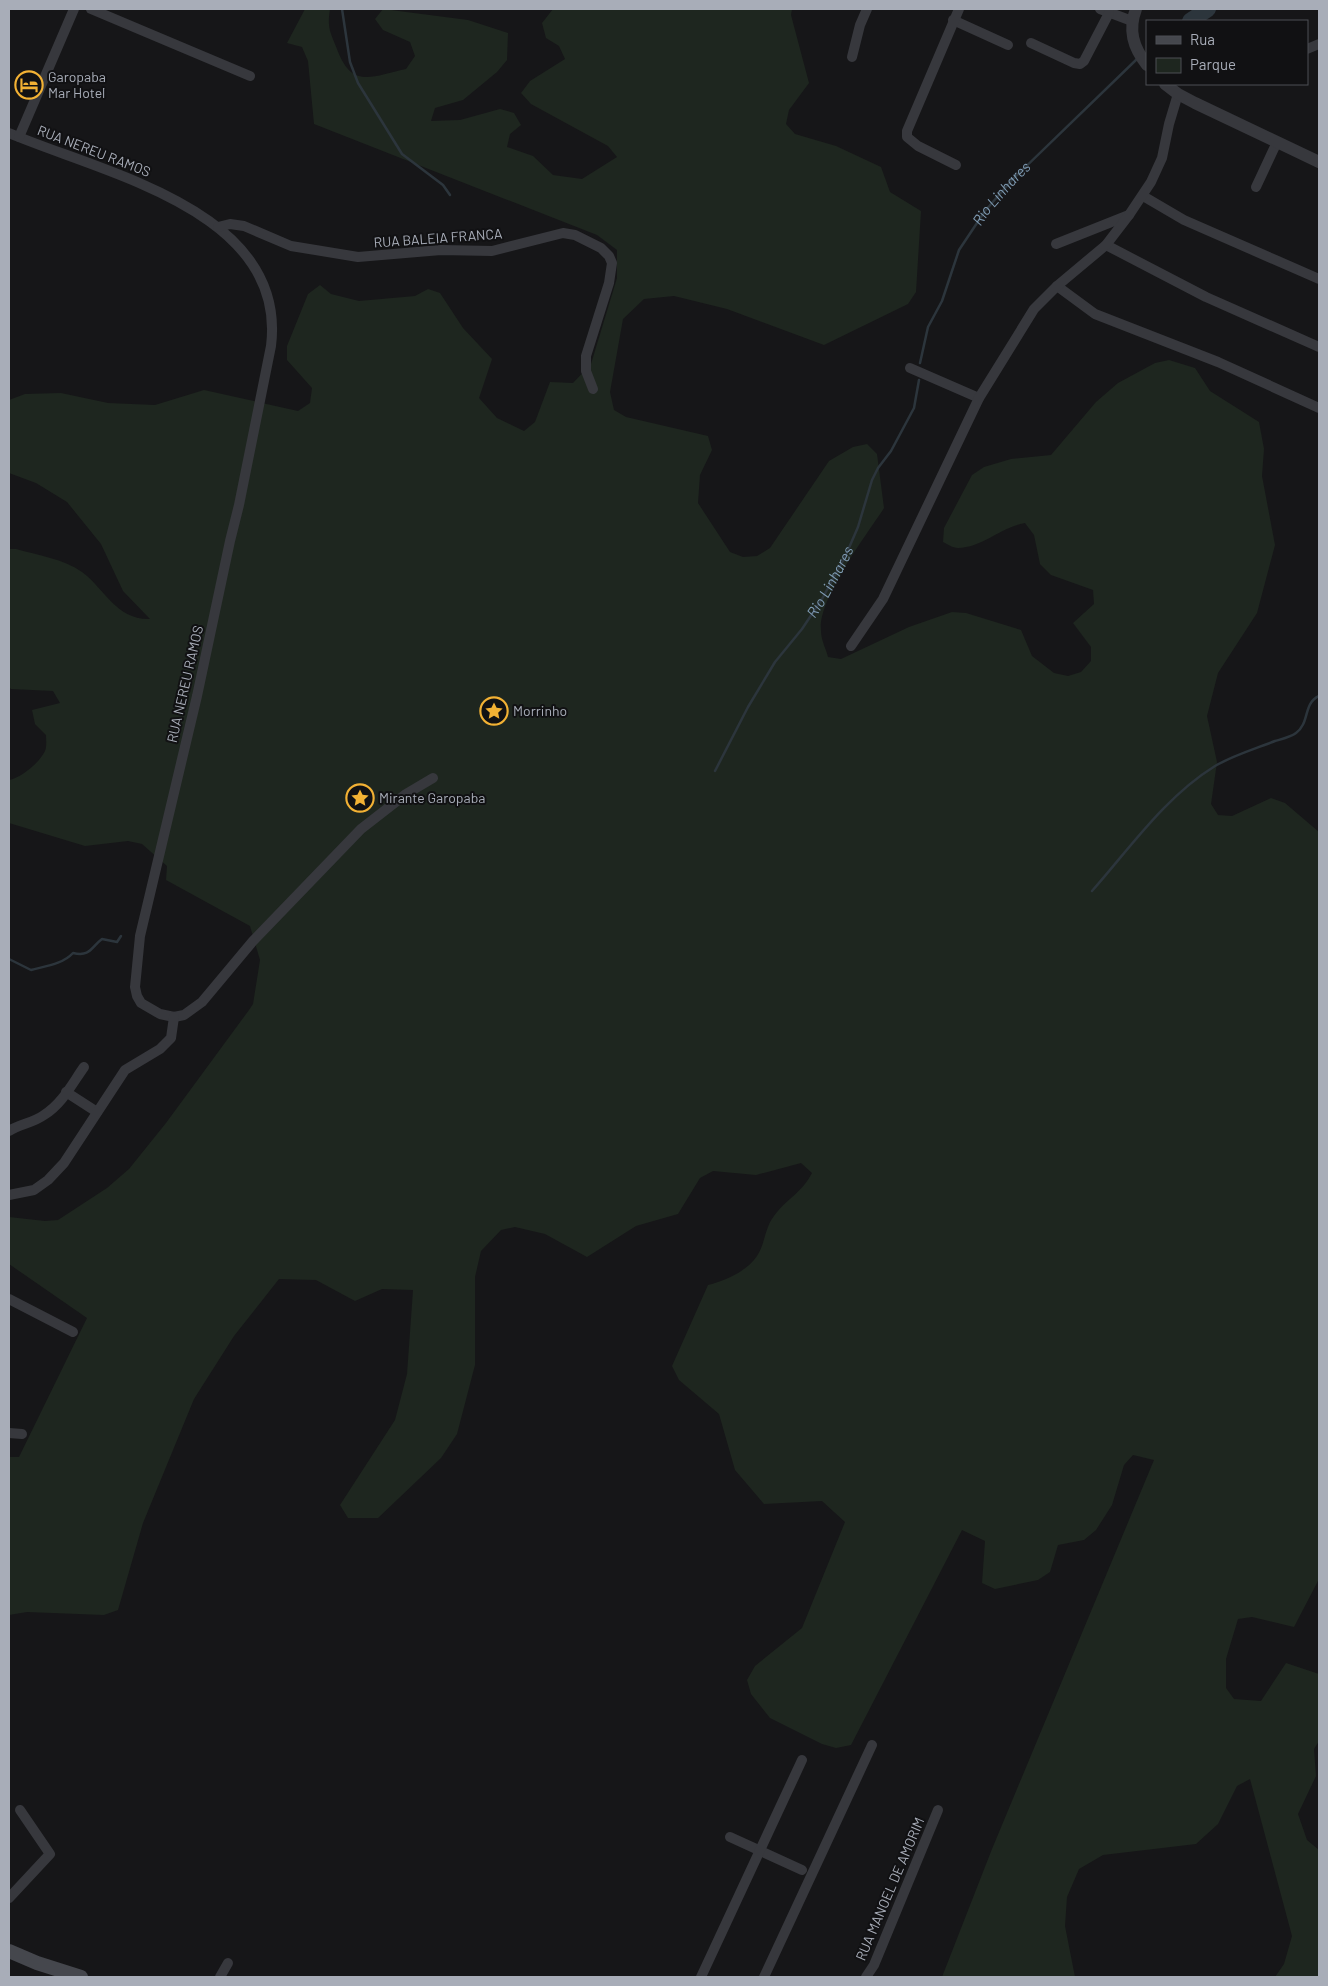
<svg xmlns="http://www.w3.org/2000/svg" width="1328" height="1986" viewBox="0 0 1328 1986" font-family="Barlow,sans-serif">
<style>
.green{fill:#1e261f}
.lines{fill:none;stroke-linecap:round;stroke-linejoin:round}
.stream{stroke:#2c353c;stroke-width:2.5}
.river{stroke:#2c353c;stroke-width:16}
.minor{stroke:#37383d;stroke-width:10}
.tertiary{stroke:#37383d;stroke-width:12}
.secondary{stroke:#45474d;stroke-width:14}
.labels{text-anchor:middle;stroke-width:4;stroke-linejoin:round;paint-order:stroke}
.poi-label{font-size:14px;fill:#a8adb8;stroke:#111113;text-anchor:start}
.street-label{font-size:14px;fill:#a8adb8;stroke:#111113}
.water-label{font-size:15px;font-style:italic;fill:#7f9bb3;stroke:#111113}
</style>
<rect width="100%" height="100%" fill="#161618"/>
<path class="green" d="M305,9H330C327,28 330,31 337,49C352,90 372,76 406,69L415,56L410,42L383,30L375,19L383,9L468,20L508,33L507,60L497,72L463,100L435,108L431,121L460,120L500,109L514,113L521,125L510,134L507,147L533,156L553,175L582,179L617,157L608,146L531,104L521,93L530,81L565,59L559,46L546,38L542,23L553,9H792L791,15L809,83L789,110L786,124L795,134L836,146L881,167L890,192L921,211L916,292L908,304L824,345L727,309L674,296L644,299L623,319L610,392L614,410L626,417L708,436L712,450L700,475L698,503L730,552L743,557L757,556L770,548L829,461L853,447L867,444L877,454L884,508C866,536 818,598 821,631C821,640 826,649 828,657L841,659L909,627L952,612L966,613L1021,630L1032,656L1054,673L1068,676L1081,672L1091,661V647L1073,623L1094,604L1093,590L1051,575L1040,564L1034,535L1025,523C1001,527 983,547 958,548C953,548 947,544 943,542L944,528L972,475L984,467L1011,459L1051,455L1096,402L1118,383L1155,363L1169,360L1195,368L1210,391L1259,422L1264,449L1262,476L1275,545L1257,613L1218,673L1207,716L1217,762L1211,804L1218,815L1232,816L1271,798L1285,803L1319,832V1579L1294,1627L1252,1617L1238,1619L1226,1659V1688L1234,1699L1261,1701L1286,1663L1319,1674V1741L1314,1749L1316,1776L1298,1814L1307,1840L1319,1850V1977H1275L1284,1964L1292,1936L1250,1779L1237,1786L1218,1824L1196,1844L1103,1855L1079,1869L1067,1897L1065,1926L1075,1977H942L992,1849L1154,1460L1133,1455L1124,1465L1112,1505L1096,1530L1084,1540L1058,1545L1050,1572L1038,1580L995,1589L982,1583L985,1541L962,1530L851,1745L836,1748L822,1744L770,1718L751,1694L747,1680L755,1666L802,1628L845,1522L822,1501L764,1504L735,1470L719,1414L679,1380L672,1366L708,1285C725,1281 747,1271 757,1256C765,1244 765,1227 774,1216C786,1199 801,1194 812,1173L801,1163L756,1175L713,1171L700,1178L678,1214L636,1226L587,1257L545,1234L515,1227L501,1230L481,1251L475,1277V1365L457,1434L441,1458L378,1518H348L340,1505L395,1420L407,1374L413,1290L382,1289L355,1301L316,1280L279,1279L234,1336L194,1399L143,1523L118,1610L104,1615L27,1612L9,1615V1457H19L87,1318L9,1264V1217L45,1221L58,1220L107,1188L129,1169L166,1123L249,1010L253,1004L260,960L250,926L166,880L167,866L142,844L128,841L85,846L9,823V780C21,778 40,762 45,751C47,746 46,739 46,735L35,724L32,710L60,703L53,691L11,689L9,687V549H16C37,555 64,559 82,572C105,589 116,620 150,619L123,591L101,544L67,502L36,483L9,473V400L25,394L61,393L108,403L155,405L204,390L298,411L310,403L312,388L287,360V346L308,294L320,285L331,294L359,301L415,296L428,289L440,293L463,328L492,359L479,398L497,418L524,431L535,422L550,382L573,383L591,364L617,278V250L597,235L314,124L308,61L302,47L287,43Z"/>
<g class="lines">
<g class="stream">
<path d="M342,9L350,62L358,83L402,154L443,185L450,195"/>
<path id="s1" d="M920,363L928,327L942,301L959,250L985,211L1012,180L1137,59"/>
<path id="s2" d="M715,771L748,707L775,662L802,629L822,599L845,557L858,527L872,480L878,468L891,451L914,408L919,380"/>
<path d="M1092,891C1130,848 1165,797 1215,766C1234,755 1255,749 1275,741C1282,739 1291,737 1296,733C1310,723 1303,703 1319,696"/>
<path d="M9,959L31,970C46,966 63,964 73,953C91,957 91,947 102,939L117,942L121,936"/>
</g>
<path class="river" d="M1190,21L1208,9"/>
<g class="minor">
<path d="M91,9L250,76"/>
<path d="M1100,9L1132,21"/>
<path d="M953,20L1008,45"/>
<path d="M1031,43L1074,63L1080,64L1084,61L1109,13"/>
<path d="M1307,49L1319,44"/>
<path d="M852,57L860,25L867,9"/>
<path d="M9,133C102,173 288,210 271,346L239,505L230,541L197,696L140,936L135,987L137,996L141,1003L160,1014L174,1017L184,1015L202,1002L253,941L361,829L406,794L433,778"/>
<path d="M19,137L74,9"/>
<path d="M956,165L918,146L907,137V131L959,9"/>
<path d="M1256,187L1277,142"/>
<path d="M1143,196L1184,220L1319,279"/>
<path d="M218,227L230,224L244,226L291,246L358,257L441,250L492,251L563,233L575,235L601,248L609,256L612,263L609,283L586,356V371L593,389"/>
<path d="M1056,244L1129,215"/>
<path d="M1106,245L1206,297L1319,347"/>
<path d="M1057,286L1095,314L1218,362L1319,408"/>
<path d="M910,368L979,398"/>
<path d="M851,646L883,599L979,398L1034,309L1057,286L1106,245L1129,215L1151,182L1162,158L1169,124L1178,94"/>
<path d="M66,1092L97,1112"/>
<path d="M9,1131C20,1124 33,1123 44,1115C62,1104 72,1084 84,1067"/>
<path d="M9,1195L34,1190L48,1180L64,1163L125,1070L160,1049L171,1038L174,1017"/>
<path d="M9,1299L73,1332"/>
<path d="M9,1433L22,1434"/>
<path d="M730,1837L802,1870"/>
<path d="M9,1898L50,1854L20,1810"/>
<path d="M220,1977L228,1963"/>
<path d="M701,1977L802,1760"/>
<path d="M764,1977L872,1745"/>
<path d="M866,1977L874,1965L938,1810"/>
</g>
<g class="tertiary">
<path d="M1136,9C1128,30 1133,47 1147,65"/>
<path d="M1165,84L1178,94L1195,103L1319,162"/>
</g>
<path class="secondary" d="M9,1951L37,1963L81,1977"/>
</g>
<defs>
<g id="hotel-ring" transform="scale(1.4375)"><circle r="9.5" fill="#111113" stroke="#f2b134" stroke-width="1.5"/><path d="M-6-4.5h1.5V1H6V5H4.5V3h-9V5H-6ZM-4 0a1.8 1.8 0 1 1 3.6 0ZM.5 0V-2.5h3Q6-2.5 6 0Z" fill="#f2b134"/></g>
<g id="sight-ring" transform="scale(1.4375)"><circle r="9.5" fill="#111113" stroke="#f2b134" stroke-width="1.5"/><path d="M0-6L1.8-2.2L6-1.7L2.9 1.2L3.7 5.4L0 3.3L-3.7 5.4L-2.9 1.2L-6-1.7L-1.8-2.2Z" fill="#f2b134"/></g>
</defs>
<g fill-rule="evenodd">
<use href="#hotel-ring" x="29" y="85"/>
<use href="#sight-ring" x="494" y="711"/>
<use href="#sight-ring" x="360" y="798"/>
</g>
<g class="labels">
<g class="poi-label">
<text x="48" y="82">Garopaba<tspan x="48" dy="16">Mar Hotel</tspan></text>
<text x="513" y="716">Morrinho</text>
<text x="379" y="803">Mirante Garopaba</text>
</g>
<g class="street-label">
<text transform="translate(94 151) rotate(21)" y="5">RUA NEREU RAMOS</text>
<text transform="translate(438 238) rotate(-4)" y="5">RUA BALEIA FRANCA</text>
<text transform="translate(185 684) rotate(-77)" y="5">RUA NEREU RAMOS</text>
<text transform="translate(890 1889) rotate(-67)" y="5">RUA MANOEL DE AMORIM</text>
</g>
<g class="water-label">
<text dy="5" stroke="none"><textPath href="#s1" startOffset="191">Rio Linhares</textPath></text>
<text dy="5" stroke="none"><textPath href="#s2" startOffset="222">Rio Linhares</textPath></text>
</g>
</g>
<rect width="1328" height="1986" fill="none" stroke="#a8adb8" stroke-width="20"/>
<rect x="1146" y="20" width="162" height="65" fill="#111113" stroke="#4d4f55"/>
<rect x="1156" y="36" width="25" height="8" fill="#45474d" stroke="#4d4f55"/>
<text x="1190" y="45" font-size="15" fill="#a8adb8">Rua</text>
<rect x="1156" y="58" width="25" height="15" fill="#1e261f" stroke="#4d4f55"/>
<text x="1190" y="70" font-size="15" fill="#a8adb8">Parque</text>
</svg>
